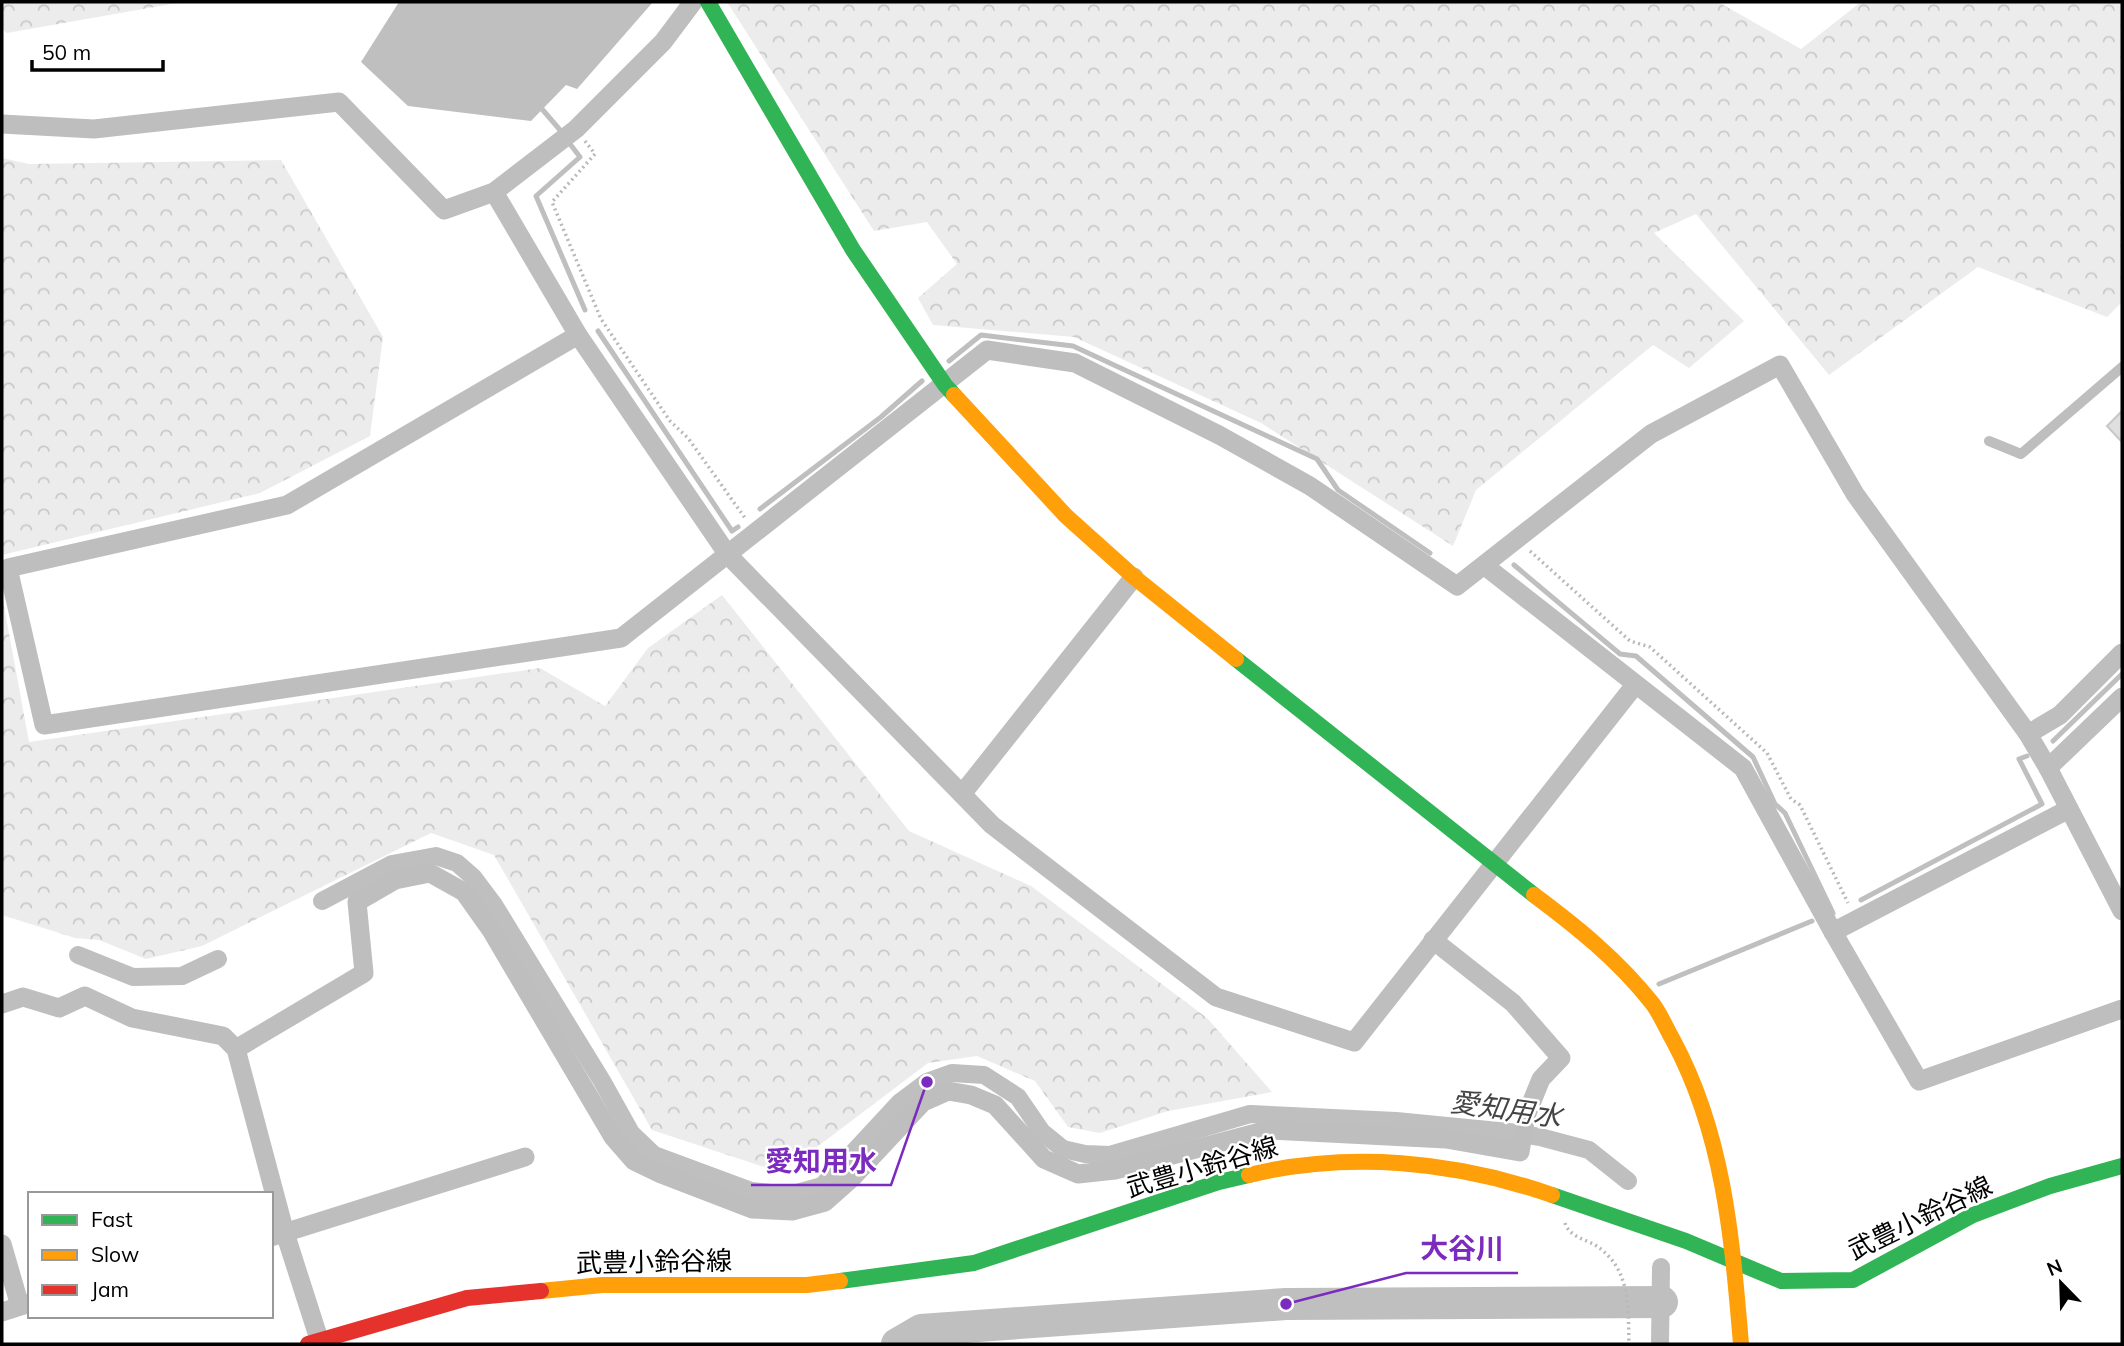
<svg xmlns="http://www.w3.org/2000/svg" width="2124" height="1346" viewBox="0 0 2124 1346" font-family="Mulish,'Noto Sans JP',sans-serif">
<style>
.forest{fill:url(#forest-crowns)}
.water{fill:#bfbfbf}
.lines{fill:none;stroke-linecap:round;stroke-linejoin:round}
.stream{stroke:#bfbfbf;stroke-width:5}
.canal{stroke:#bfbfbf;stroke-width:18}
.river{stroke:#bfbfbf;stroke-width:32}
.building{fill:#dfdfdf;stroke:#c7c7c7;stroke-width:2}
.path{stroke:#b9b9b9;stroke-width:3.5;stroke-dasharray:2 3.5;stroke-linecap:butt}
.lane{stroke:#bebebe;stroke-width:10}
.street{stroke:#bebebe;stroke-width:19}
.fast{stroke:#30b455;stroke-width:16}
.slow{stroke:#ff9f0a;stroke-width:16}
.jam{stroke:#e5322d;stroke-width:16}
.labels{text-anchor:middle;stroke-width:5;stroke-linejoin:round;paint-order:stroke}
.street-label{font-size:26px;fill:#000;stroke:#fff}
.water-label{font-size:28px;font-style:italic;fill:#444;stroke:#fff}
.leader{fill:none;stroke:#7b2cbf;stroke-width:2.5}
.callout-dot{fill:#7b2cbf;stroke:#fff;stroke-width:2.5}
.callout-label{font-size:28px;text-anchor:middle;font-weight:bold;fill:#7b2cbf;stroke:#fff;stroke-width:5;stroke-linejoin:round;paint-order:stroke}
</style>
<defs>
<pattern id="forest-crowns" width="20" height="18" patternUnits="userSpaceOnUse" patternTransform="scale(1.75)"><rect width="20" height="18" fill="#ececec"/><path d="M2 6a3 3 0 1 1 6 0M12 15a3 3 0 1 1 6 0" fill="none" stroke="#c9c9c9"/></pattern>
</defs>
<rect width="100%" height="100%" fill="#fff"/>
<g class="forest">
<path d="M2,2H183L7,33L2,29Z"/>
<path d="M727,2H1718L1801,49L1861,2H2122V302L2107,317L1978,267L1829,375L1696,214L1654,233L1744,321L1689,368L1653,345L1476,490L1453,546L1261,423L1074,337L933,325L918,298L957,264L927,222L874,231Z"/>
<path d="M2,158L29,164L281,160L383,337L370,436L260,493L2,555Z"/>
<path d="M2,595L29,742L540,668L605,706L648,648L722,595L909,831L1031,886L1207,1018L1272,1092L1168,1111L1100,1133L1068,1127L1035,1081L977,1056L928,1063L809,1153L770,1169L652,1130L494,855L431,833L202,946L146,959L99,940L75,938L2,915Z"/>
</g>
<path class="water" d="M399,2H653L577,89L566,85L531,121L408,106L361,62Z"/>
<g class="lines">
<g class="stream">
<path d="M542,109L560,130"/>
<path d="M570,144L580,157L536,196L585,310"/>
<path d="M598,331L732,531L738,527"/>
<path d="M949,361L981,335L1073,346L1317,459L1338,490L1430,553"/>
<path d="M760,509L881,417L922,381"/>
<path d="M1514,565L1620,654L1636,656L1753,757L1775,804L1785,813L1833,913"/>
<path d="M2053,741L2122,674"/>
<path d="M1861,900L2042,804L2019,759L2027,756"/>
<path d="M1659,984L1812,921"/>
</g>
<g class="canal">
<path d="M322,901L392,864L436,856L457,863L473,877L494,905L602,1081L631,1133L654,1155L751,1191L790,1195L822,1186L899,1103L927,1082L952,1073L984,1075L1018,1097L1042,1132L1063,1149L1085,1154L1110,1155L1250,1114L1396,1121L1509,1132L1540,1137L1589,1150L1628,1181"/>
<path d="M78,955L133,977L182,976L218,959"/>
<path d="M1660,1344L1661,1267"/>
</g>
<path class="river" d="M897,1344L921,1330L1286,1304L1662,1302"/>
</g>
<path class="building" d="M2122,411V440L2121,441L2107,426Z"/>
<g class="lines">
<g class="path">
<path d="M585,141L595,154L552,202L601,319L670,421L688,438L745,518"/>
<path d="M1530,551L1630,641L1650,647L1767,753L1791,799L1800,805L1848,903"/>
<path d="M1565,1223C1569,1236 1584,1239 1595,1245C1631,1268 1628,1306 1629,1344"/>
</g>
<path class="lane" d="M1989,441L2021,454L2122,367"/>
<g class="street">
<path d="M2,124L94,129L339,102L444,210L494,192L576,129L663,42L693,2"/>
<path d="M494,192L578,335L728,555L992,825L1216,997L1354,1042L1635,685"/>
<path d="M578,335L287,505L8,568L44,725L621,638L987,350L1075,363L1219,435L1310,486L1457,586L1651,434L1780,365L1855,494L2028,734L2048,768L2122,911"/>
<path d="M1485,566L1743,768L1833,932L1919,1081L2122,1009"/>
<path d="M2028,734L2060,715L2122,653"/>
<path d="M2048,768L2122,697"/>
<path d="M962,794L1134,577"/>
<path d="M1833,932L2069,809"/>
<path d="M2,1004L23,997L59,1008L85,996L132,1018L223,1036L236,1049L285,1233L319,1339"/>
<path d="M236,1049L364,973L357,902L395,880L430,873L464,892L491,930L613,1137L634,1161L661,1174L752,1209L792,1211L825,1202L851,1179L923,1102L948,1091L971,1095L995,1105L1044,1159L1078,1174L1115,1170L1268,1130L1446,1139L1520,1152L1526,1116L1541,1079L1561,1058L1513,1003L1433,940"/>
<path d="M271,1237L525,1157"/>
<path d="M2,1244L20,1306"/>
<path d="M2,1312L30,1303"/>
</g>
<g class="fast">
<path d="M708,2L853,250L945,385L954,395"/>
<path d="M1236,659L1534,895"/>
<path d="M1552,1195L1686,1241L1781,1281L1853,1280L1973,1215L2050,1186L2122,1166"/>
<path d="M840,1281L974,1263L1219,1182L1249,1175"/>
</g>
<g class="slow">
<path d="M954,395L1066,516L1134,577L1236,659"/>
<path d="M1534,895C1577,927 1618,960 1652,1003C1660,1013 1666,1028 1673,1040C1724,1135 1732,1238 1741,1344"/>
<path d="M1249,1175C1349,1151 1455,1161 1552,1195"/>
<path d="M541,1291L602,1285H807L840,1281"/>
</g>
<path class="jam" d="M308,1344L467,1298L541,1291"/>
</g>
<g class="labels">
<g class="street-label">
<text transform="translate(1202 1167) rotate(-16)" y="9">武豊小鈴谷線</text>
<text transform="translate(1920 1218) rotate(-26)" y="9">武豊小鈴谷線</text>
<text transform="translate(654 1262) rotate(-1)" y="9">武豊小鈴谷線</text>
</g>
<g class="water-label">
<text transform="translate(1506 1109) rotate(8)" y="10">愛知用水</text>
</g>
</g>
<path class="leader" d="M927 1082L891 1185H751M1286 1304L1406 1273H1518"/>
<g class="callout-dot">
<circle cx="927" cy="1082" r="7"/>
<circle cx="1286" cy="1304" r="7"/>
</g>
<g class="callout-label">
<text x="821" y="1171">愛知用水</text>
<text x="1462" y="1258">大谷川</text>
</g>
<rect width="2124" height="1346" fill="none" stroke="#000000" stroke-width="7"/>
<rect x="28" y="1192" width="245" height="126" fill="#ffffff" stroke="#999999" stroke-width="2"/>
<rect x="42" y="1215" width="35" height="10" fill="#30b455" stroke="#999999" stroke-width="2"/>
<text x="91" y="1227" font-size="21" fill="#000000">Fast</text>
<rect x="42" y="1250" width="35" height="10" fill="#ff9f0a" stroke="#999999" stroke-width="2"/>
<text x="91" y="1262" font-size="21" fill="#000000">Slow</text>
<rect x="42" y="1285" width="35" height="10" fill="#e5322d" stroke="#999999" stroke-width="2"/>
<text x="91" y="1297" font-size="21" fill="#000000">Jam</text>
<g transform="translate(2061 1283) rotate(337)" stroke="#ffffff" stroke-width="5" paint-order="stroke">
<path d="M0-5L12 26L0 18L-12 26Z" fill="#000000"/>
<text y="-10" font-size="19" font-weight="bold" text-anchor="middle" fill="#000000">N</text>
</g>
<path d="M32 60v10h131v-10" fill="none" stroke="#000000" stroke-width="3.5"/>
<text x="42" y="60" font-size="21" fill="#000000" stroke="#ffffff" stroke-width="5" paint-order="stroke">50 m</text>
</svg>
